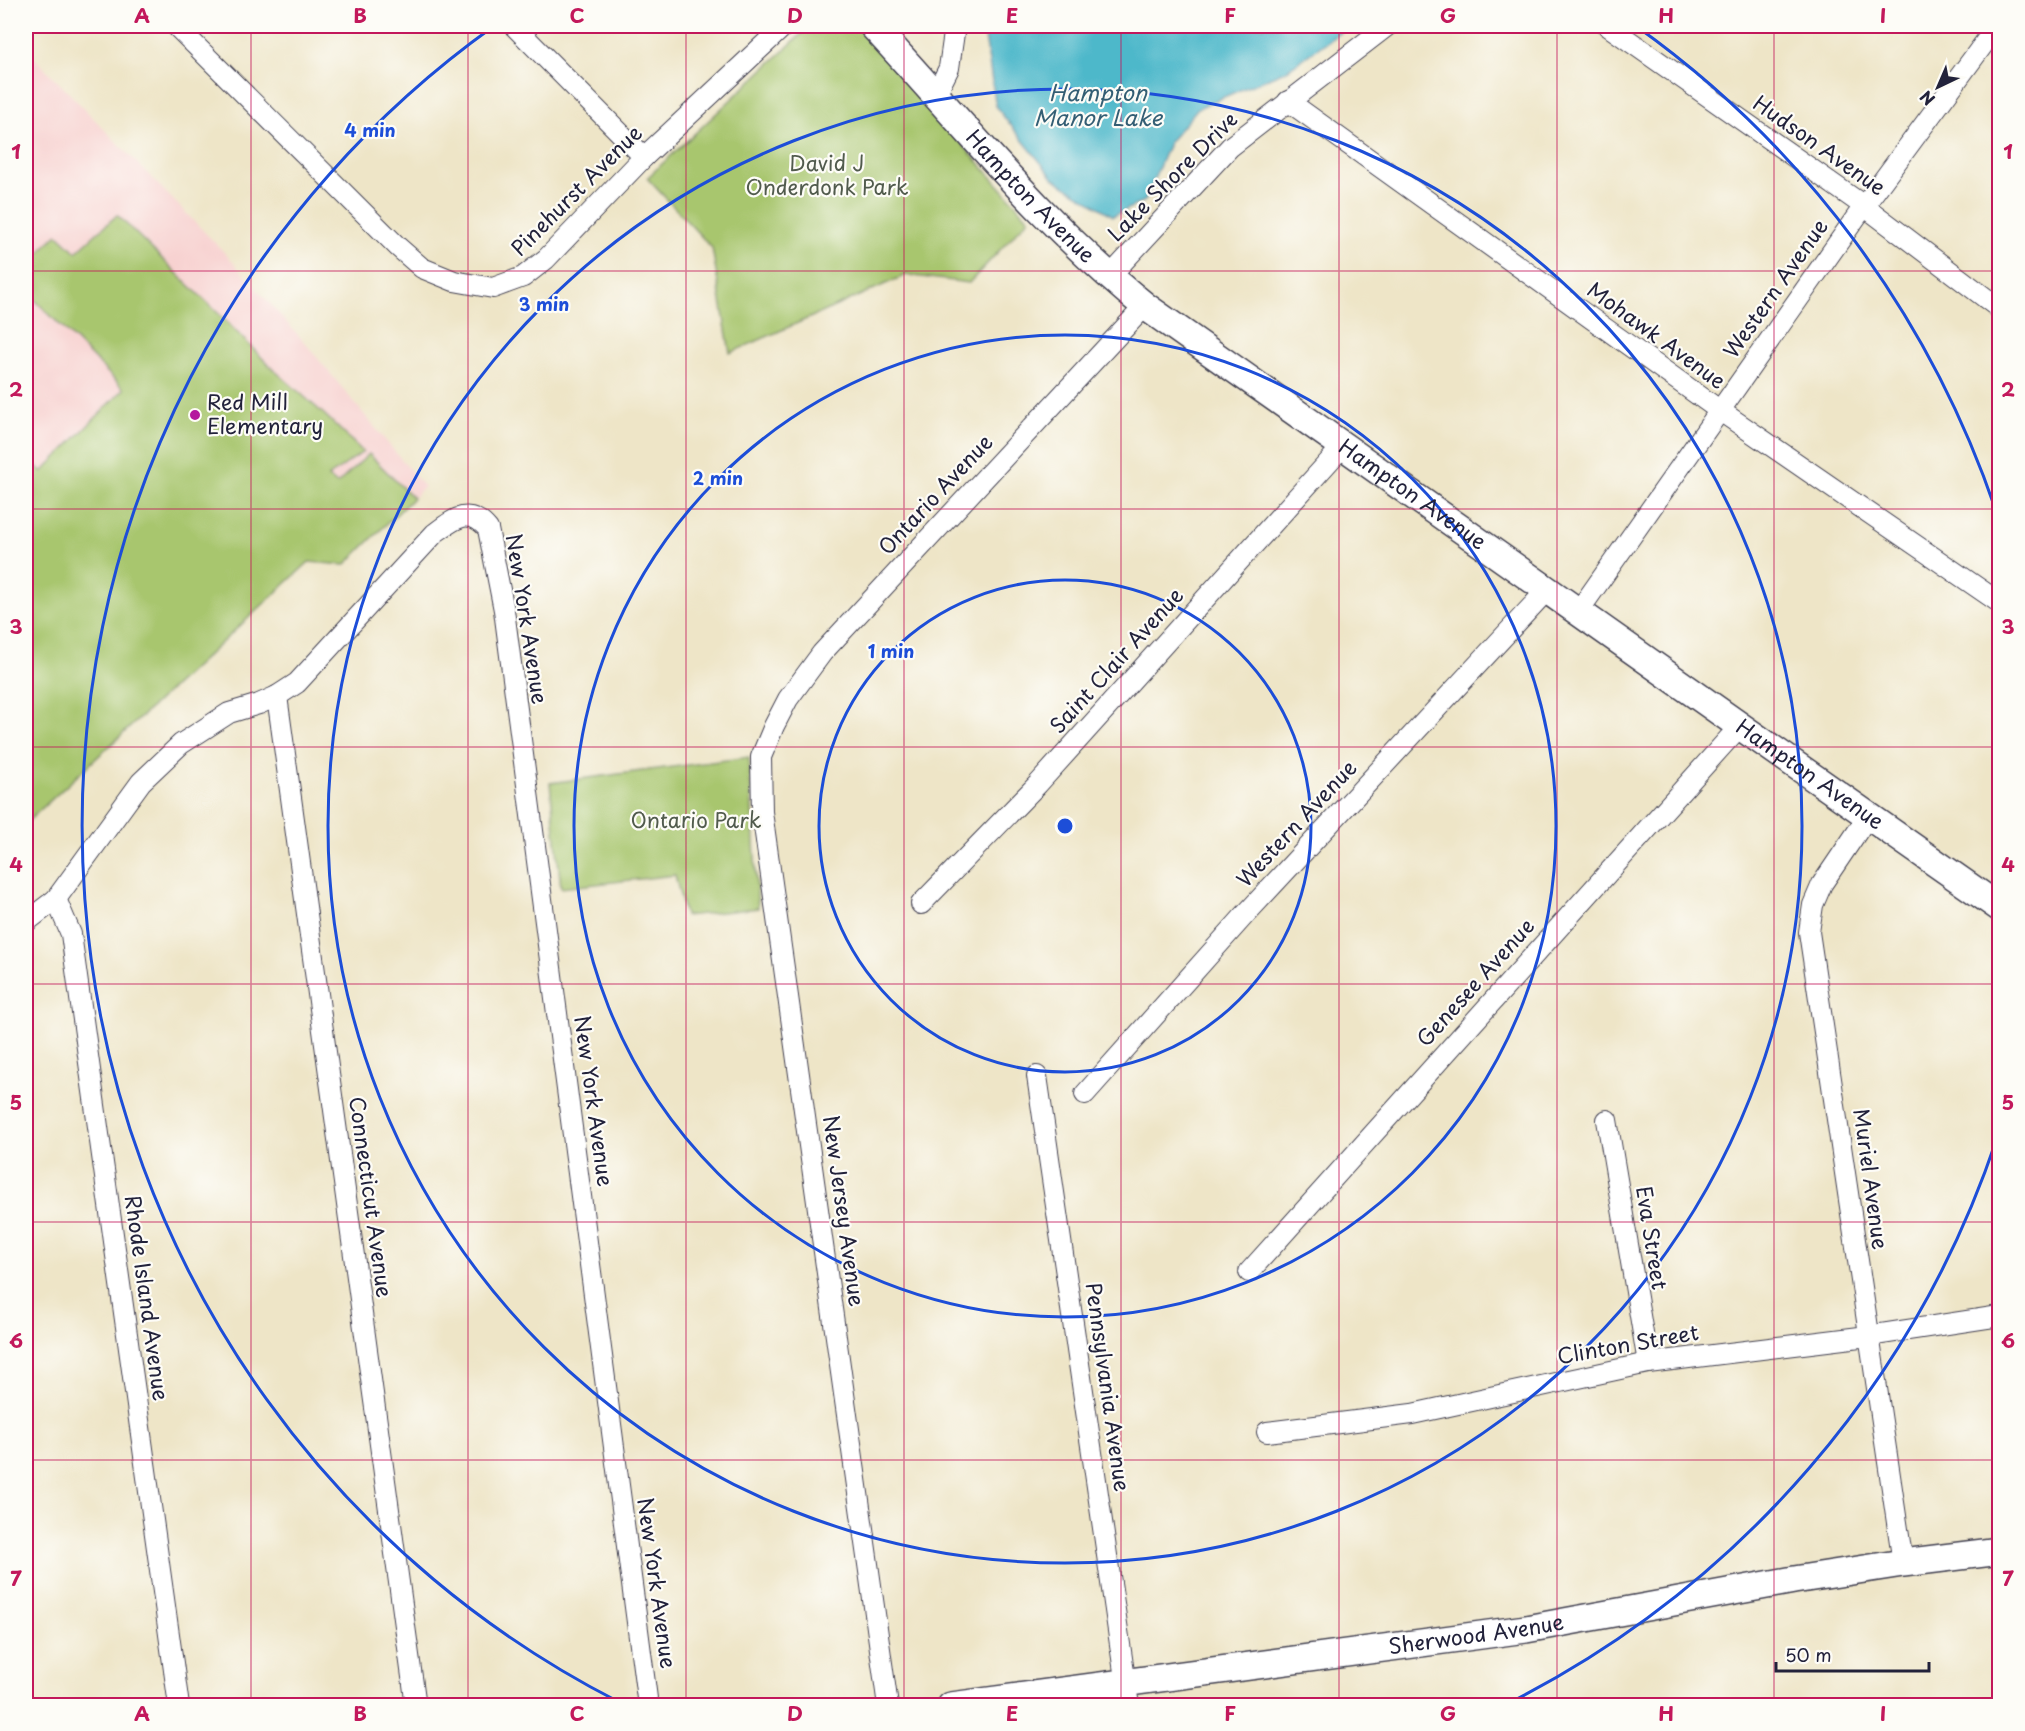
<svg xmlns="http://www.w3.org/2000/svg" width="2025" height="1731" viewBox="0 0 2025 1731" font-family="'Playpen Sans',sans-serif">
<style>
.built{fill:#f7d0cf}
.green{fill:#a8c66e;stroke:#657454;stroke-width:1.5}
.water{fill:#4db8ca;stroke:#386d82;stroke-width:1.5}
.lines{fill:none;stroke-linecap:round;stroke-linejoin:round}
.street-casing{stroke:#413f50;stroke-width:22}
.secondary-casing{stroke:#413f50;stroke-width:30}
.street{stroke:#fff;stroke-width:20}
.secondary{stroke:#fff;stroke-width:27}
.grid{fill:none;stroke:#c2185b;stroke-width:1.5;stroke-opacity:0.55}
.ring{fill:none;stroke:#1d4ed8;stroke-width:3}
.poi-dot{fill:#b5179e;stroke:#fdfcf7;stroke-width:2}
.labels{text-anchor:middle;stroke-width:4.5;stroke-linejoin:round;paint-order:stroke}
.street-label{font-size:21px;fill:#22223b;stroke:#fdfcf7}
.park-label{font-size:21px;fill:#515b4d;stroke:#fdfcf7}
.poi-label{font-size:21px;fill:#22223b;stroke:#fdfcf7;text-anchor:start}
.water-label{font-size:22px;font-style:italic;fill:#335e74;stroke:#fdfcf7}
.centre{fill:#1d4ed8;stroke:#fdfcf7;stroke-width:3}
.ring-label{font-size:18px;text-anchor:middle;font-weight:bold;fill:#1d4ed8;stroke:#fdfcf7;stroke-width:4.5;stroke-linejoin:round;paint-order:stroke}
.neatline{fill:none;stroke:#c2185b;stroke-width:2}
.grid-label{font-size:20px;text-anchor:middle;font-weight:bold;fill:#c2185b}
</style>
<rect width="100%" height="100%" fill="#fdfcf7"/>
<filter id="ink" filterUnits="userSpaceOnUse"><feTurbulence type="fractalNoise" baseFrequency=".0167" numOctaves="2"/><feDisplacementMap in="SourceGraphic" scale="12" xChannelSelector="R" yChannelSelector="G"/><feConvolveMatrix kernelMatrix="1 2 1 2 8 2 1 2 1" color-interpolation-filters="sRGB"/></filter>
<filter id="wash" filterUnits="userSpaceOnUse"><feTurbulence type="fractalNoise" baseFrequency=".008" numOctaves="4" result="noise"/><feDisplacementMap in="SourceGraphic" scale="24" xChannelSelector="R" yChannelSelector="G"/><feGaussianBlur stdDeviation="1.35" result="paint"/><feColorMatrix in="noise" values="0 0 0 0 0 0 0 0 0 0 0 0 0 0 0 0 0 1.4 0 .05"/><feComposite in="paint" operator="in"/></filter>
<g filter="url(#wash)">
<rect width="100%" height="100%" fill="#eee5c7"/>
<path class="built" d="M26,49L223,251L306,344L424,487L345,565L309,562L26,823Z"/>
<g class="green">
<path d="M810,26H857L1029,219L969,283L906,275L730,353L712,248L647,178Z"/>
<path d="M117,215L219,314L273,369L325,415L363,452L328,477L337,484L369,454L413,498L345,565L309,562L26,823V456L42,472L124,389L28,293L26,295V266L57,234L76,252Z"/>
<path d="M749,757L758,908L685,916L675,875L561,888L550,783Z"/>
</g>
<path class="water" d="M990,26H1349L1287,70L1198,108L1170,141L1145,201L1113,216L1054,179L996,107L985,37Z"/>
</g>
<g filter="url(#ink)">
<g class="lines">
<g class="street-casing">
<g id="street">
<path d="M176,26L398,247L422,268L454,281L493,288L523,277L546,259L644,157L784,26"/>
<path d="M514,26L644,157"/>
<path d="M1608,26L1864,206L2000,309"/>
<path d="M936,94L949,68L955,26"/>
<path d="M1288,101L1719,410L2000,603"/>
<path d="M1109,277L1230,147L1387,26"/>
<path d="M1578,612L1864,206L1997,26"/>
<path d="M277,696L416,1706"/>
<path d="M1868,816L1822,884L1813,905L1809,932C1841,1142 1870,1352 1903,1563"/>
<path d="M56,899L71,934L179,1706"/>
<path d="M921,904L1038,784L1343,446"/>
<path d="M26,922L56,899L141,782L181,744L229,713L259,704L277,696L297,683L435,533C454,519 469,506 488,529L504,610L648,1706"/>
<path d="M1037,1076L1129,1706"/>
<path d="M1085,1094L1243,917L1547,590"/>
<path d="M1607,1120L1648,1363"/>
<path d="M1249,1272L1740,726"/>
<path d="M1267,1432L1412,1414L1648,1363L1868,1336L2000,1316"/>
<path d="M888,1706L762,812L761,757L774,726L788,699L822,653L1145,306"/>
</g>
</g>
<g class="secondary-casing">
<g id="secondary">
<path id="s1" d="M873,26C961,121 1043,224 1145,306L1740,726L2000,908"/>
<path id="s2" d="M951,1706L1526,1629L1794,1580L1903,1563L2000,1551"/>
</g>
</g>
<use href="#street" class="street"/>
<use href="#secondary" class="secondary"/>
</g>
</g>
<path class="grid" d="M251,26V1706M468,26V1706M686,26V1706M904,26V1706M1121,26V1706M1339,26V1706M1557,26V1706M1774,26V1706M26,271H2000M26,509H2000M26,747H2000M26,984H2000M26,1222H2000M26,1460H2000"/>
<g class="ring">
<circle cx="1065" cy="826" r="246"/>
<circle cx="1065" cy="826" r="491"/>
<circle cx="1065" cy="826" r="737"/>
<path d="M1997 1138A983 983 0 0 1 1511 1702M619 1702A983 983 0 0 1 494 26M1636 26A983 983 0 0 1 1997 514"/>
</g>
<circle class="poi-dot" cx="195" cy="415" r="6"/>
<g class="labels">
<g class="street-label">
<text transform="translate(1819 146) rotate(35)" y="7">Hudson Avenue</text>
<text transform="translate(1173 177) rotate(-45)" y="7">Lake Shore Drive</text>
<text transform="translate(577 191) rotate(-45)" y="7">Pinehurst Avenue</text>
<text dy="7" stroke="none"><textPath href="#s1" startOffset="232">Hampton Avenue</textPath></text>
<text transform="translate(1776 289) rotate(-55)" y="7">Western Avenue</text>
<text transform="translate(1656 336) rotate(36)" y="7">Mohawk Avenue</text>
<text transform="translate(936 495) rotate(-47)" y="7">Ontario Avenue</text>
<text dy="7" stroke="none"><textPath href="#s1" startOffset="718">Hampton Avenue</textPath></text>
<text transform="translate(526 619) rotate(81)" y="7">New York Avenue</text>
<text transform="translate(1117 661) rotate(-48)" y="7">Saint Clair Avenue</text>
<text dy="7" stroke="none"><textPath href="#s1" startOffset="1204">Hampton Avenue</textPath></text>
<text transform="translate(1297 824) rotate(-47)" y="7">Western Avenue</text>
<text transform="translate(1476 983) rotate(-48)" y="7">Genesee Avenue</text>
<text transform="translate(593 1101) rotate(82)" y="7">New York Avenue</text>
<text transform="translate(1870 1179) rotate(82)" y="7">Muriel Avenue</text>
<text transform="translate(370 1197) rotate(82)" y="7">Connecticut Avenue</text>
<text transform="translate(843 1211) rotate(82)" y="7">New Jersey Avenue</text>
<text transform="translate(1651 1238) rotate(81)" y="7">Eva Street</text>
<text transform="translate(146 1298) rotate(82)" y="7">Rhode Island Avenue</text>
<text transform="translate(1628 1345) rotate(-10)" y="7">Clinton Street</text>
<text transform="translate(1107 1387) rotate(82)" y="7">Pennsylvania Avenue</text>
<text transform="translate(656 1583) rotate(82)" y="7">New York Avenue</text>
<text dy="7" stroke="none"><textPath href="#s2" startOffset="530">Sherwood Avenue</textPath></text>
</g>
<g class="park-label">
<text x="827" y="171">David J<tspan x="827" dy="24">Onderdonk Park</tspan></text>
<text x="696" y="828">Ontario Park</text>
</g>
<g class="poi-label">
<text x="207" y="410">Red Mill<tspan x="207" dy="24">Elementary</tspan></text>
</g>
<g class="water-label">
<text x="1098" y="101">Hampton<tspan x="1098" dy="25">Manor Lake</tspan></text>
</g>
</g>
<circle cx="1065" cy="826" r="9" class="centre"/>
<g class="ring-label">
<text x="370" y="137">4 min</text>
<text x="544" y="311">3 min</text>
<text x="718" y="485">2 min</text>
<text x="891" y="658">1 min</text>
</g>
<rect width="2025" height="1731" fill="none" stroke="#fdfcf7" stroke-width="66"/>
<g transform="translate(1938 87) rotate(224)" stroke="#fdfcf7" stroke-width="4.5" paint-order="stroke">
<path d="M0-4.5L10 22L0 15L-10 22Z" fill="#22223b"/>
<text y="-9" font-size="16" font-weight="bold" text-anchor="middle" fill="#22223b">N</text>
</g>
<path d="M1776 1662v9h153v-9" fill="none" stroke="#22223b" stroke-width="3"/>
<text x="1785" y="1662" font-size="18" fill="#22223b" stroke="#fdfcf7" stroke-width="4.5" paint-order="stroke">50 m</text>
<rect x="33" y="33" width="1959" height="1665" class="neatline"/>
<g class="grid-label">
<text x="142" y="23">A</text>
<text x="360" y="23">B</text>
<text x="577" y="23">C</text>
<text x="795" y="23">D</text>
<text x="1012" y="23">E</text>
<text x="1230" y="23">F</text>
<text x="1448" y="23">G</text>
<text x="1666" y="23">H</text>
<text x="1883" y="23">I</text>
<text x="16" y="159">1</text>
<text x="2008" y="159">1</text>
<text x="16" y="397">2</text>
<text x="2008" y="397">2</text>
<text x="16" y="634">3</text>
<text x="2008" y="634">3</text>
<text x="16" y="872">4</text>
<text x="2008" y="872">4</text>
<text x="16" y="1110">5</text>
<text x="2008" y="1110">5</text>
<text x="16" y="1348">6</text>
<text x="2008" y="1348">6</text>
<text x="16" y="1586">7</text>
<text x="2008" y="1586">7</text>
<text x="142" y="1721">A</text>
<text x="360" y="1721">B</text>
<text x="577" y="1721">C</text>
<text x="795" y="1721">D</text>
<text x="1012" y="1721">E</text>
<text x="1230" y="1721">F</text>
<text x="1448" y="1721">G</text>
<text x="1666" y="1721">H</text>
<text x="1883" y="1721">I</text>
</g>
</svg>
